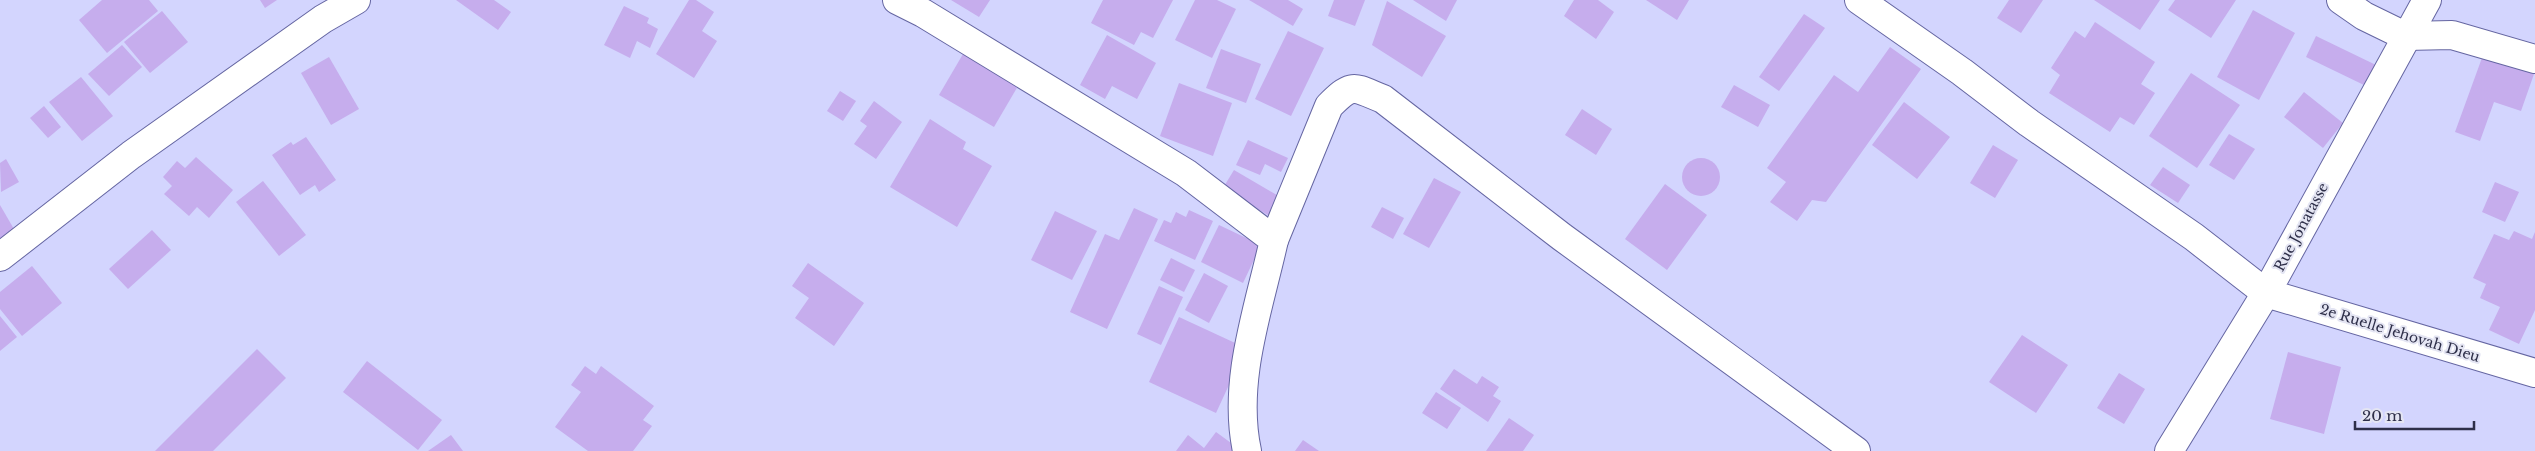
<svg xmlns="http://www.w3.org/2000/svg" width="2535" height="451" viewBox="0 0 2535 451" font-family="'Libre Baskerville',serif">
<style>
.building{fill:#c6aded}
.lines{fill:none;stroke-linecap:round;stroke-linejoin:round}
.street-casing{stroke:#6566a2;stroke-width:30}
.street{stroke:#fff;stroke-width:28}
.labels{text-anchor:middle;stroke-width:4;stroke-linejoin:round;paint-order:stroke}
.street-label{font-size:14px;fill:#2e2f49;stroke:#e4e5f3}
</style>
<rect width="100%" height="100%" fill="#d3d5fe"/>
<g class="building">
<path d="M102,0H149L158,11L107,53L79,20Z"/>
<path d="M260,0H277L265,8Z"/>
<path d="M456,0H494L511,12L498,30Z"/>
<path d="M689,0H696L714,12L702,31L717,41L694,78L656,54Z"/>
<path d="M951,0H990L979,17Z"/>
<path d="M1103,0H1173L1153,38L1141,32L1134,45L1091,23Z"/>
<path d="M1195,0H1217L1236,9L1212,58L1175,40Z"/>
<path d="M1249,0H1288L1303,9L1293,26Z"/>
<path d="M1334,0H1365L1355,26L1328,16Z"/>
<path d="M1413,0H1457L1446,21Z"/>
<path d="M1574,0H1598L1614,12L1596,39L1564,16Z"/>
<path d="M1646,0H1689L1677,20Z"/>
<path d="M2009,0H2043L2021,33L1997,18Z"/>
<path d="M2094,0H2160L2140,30Z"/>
<path d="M2175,0H2236L2211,38L2168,10Z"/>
<path d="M1387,1L1446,36L1422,77L1372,45Z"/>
<path d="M624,6L649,18L647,23L658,29L650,48L637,41L630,58L604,45Z"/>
<path d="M2253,10L2295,33L2259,100L2217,77Z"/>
<path d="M162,11L188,42L150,73L124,42Z"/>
<path d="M1804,14L1825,28L1779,91L1759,77Z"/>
<path d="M2095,22L2155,62L2141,84L2155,93L2134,125L2120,117L2110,132L2049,93L2060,75L2051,68L2075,31L2085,38Z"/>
<path d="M1288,31L1324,48L1291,116L1255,99Z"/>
<path d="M1107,35L1156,63L1137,99L1112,86L1105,99L1080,85Z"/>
<path d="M2316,36L2376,65L2366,86L2306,57Z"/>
<path d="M122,45L142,67L109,96L88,74Z"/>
<path d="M1890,47L1921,69L1826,202L1812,200L1797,221L1770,202L1786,182L1767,168L1834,75L1858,92Z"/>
<path d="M1221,49L1261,64L1246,103L1206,88Z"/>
<path d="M963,54L1018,86L994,127L939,95Z"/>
<path d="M2483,55L2534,74L2521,111L2494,102L2480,141L2455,132Z"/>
<path d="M329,57L359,109L331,125L301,73Z"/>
<path d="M2191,73L2240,105L2197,168L2149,136Z"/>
<path d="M81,77L113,116L82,141L49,102Z"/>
<path d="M1179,83L1232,103L1213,156L1160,136Z"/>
<path d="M1734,85L1770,105L1758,127L1721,107Z"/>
<path d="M840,91L856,101L843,121L827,111Z"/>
<path d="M2304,92L2343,123L2323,148L2284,117Z"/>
<path d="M874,101L902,122L876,159L854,144L867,126L860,121Z"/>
<path d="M1904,102L1950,137L1917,179L1872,145Z"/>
<path d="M44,106L61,127L48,138L30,118Z"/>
<path d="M1582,109L1612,129L1596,155L1565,135Z"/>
<path d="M930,119L966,142L963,149L992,166L957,227L890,187Z"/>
<path d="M2229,134L2255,149L2234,180L2209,165Z"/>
<path d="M306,137L336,180L319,192L315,185L300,195L272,155L291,142L293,145Z"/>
<path d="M1248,140L1288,158L1281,172L1265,164L1260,175L1236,165Z"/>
<path d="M1993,145L2018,160L1995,198L1970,183Z"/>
<path d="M196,157L233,190L209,218L197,207L189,216L164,194L172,186L163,177L177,161L185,168Z"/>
<circle cx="1701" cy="177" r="19"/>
<path d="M6,159L19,182L1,192L0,163Z"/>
<path d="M2163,167L2190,185L2178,203L2150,185Z"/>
<path d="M1234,170L1282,198L1271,217L1223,188Z"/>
<path d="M1434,178L1461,192L1429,248L1403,234Z"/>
<path d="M263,181L306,235L279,256L236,202Z"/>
<path d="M2495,182L2519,192L2505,222L2482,212Z"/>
<path d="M1665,184L1707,215L1667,270L1625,239Z"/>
<path d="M0,205L18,236L0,247Z"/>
<path d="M1382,207L1404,218L1393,239L1371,227Z"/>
<path d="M1134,208L1158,219L1107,329L1070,312L1105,234L1119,240Z"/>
<path d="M1189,210L1213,221L1195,260L1154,241L1164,220L1171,223L1176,212L1186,217Z"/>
<path d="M1055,211L1097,231L1072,280L1031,260Z"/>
<path d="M1219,225L1261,245L1243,283L1201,262Z"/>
<path d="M152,230L171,250L128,289L109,269Z"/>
<path d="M2514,231L2532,239L2535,232V310L2519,344L2489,330L2500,307L2480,298L2486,284L2473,278L2494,234L2509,240Z"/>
<path d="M1171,258L1195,270L1184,292L1160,280Z"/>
<path d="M808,263L864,303L834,346L795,318L809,298L792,286Z"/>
<path d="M32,266L62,303L22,336L0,309V292Z"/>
<path d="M1204,273L1228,286L1209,323L1185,310Z"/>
<path d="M1159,286L1183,297L1161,345L1137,334Z"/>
<path d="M0,316L17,337L0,351Z"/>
<path d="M1179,317L1246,348L1216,413L1149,382Z"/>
<path d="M2022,335L2068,365L2036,413L1989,382Z"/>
<path d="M257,349L286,378L213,451H155Z"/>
<path d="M2288,352L2341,367L2324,434L2270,419Z"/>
<path d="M367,361L442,420L418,450L343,392Z"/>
<path d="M585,366L596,374L601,366L654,406L643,420L652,426L633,451H588L555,427L581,392L571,385Z"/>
<path d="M1454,369L1477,384L1482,376L1499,387L1493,396L1501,401L1488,422L1440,389Z"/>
<path d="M2119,373L2145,389L2124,424L2097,408Z"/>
<path d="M1436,392L1461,408L1447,429L1422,413Z"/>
<path d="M1509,418L1534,435L1523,451H1486Z"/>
<path d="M1216,432L1242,451H1176L1188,435L1204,448Z"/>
<path d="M451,435L463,451H428Z"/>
<path d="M1303,440L1319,451H1295Z"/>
</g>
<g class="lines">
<g class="street-casing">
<g id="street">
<path d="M897,0L923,13L1186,173L1274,240C1259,308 1232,381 1247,451"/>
<path d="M1859,0L1962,72L2029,123L2194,237L2266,293L2535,373"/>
<path d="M2341,0L2364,16L2405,36L2452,35L2535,59"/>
<path d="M1274,240L1329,106C1353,82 1353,87 1383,99L1562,237L1856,451"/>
<path d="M0,257L131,155L323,19L356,0"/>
<path d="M2169,451L2266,293L2427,0"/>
</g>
</g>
<use href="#street" class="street"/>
</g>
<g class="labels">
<g class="street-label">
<text transform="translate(2301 227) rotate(-62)" y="5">Rue Jonatasse</text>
<text transform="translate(2400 333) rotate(17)" y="5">2e Ruelle Jehovah Dieu</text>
</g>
</g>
<path d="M2355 421v8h119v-8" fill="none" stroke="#2e2f49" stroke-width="2.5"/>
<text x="2362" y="421" font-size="15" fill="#2e2f49" stroke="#e4e5f3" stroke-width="4" paint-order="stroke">20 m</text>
</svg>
